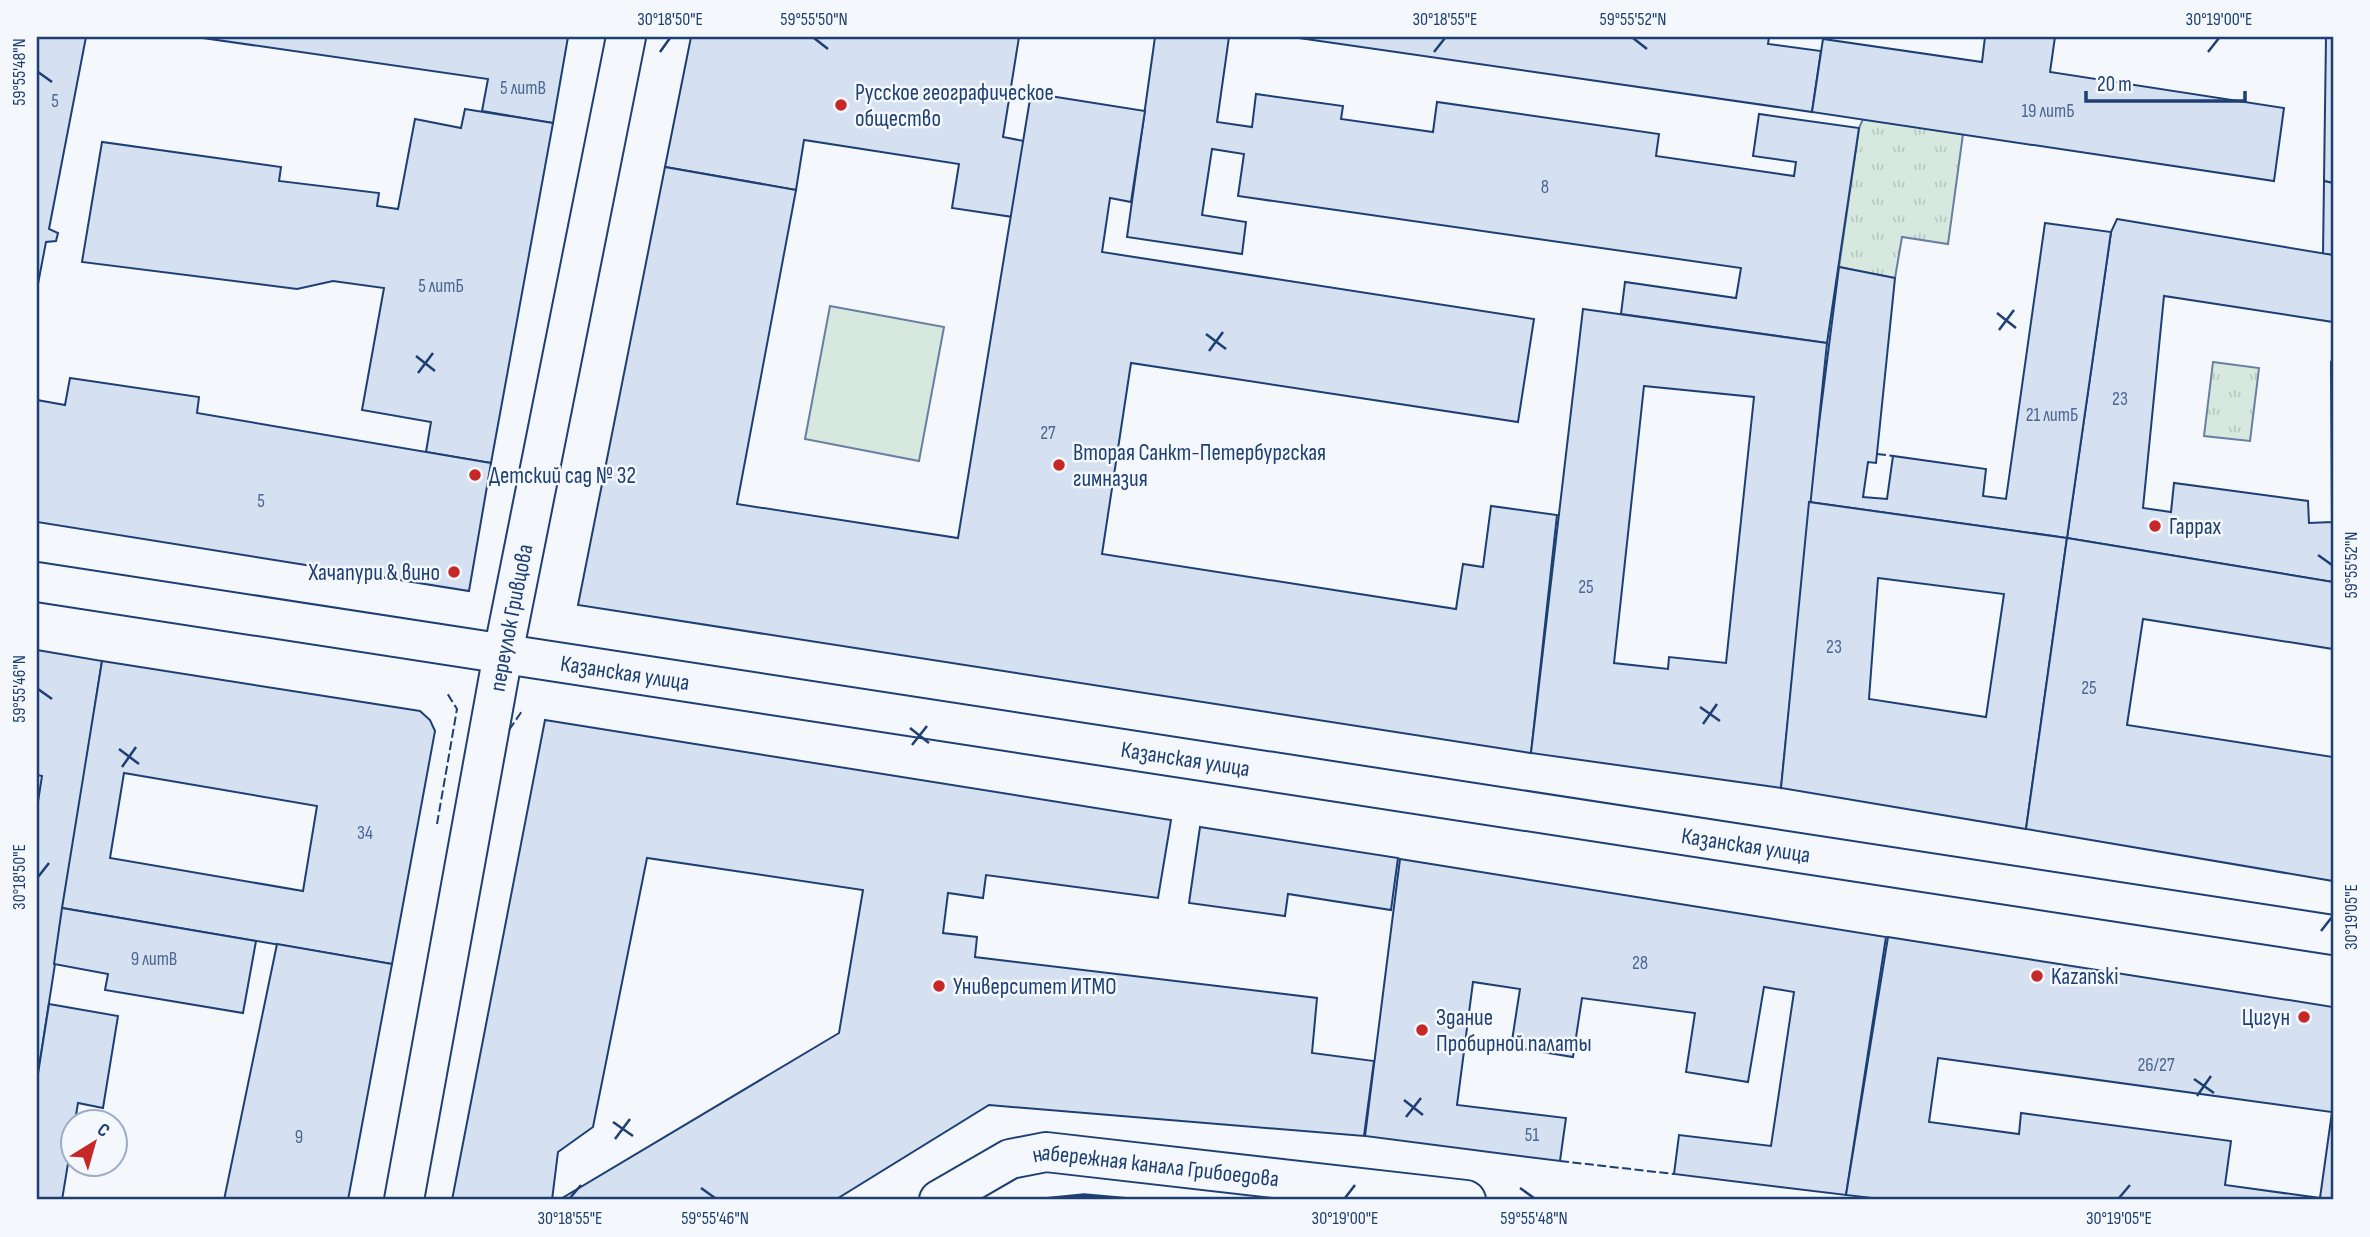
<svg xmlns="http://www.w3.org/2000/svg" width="2370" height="1237" viewBox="0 0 2370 1237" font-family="'Sofia Sans Condensed',sans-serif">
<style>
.grass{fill:url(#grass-tufts);stroke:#687fa3;stroke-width:2}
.pitch{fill:#d7e8df;stroke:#687fa3;stroke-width:2}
.building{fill:#d5e0f0;stroke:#1d3f73;stroke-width:2;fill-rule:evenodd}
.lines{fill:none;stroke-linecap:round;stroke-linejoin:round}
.minor-casing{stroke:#1d3f73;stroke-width:42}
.tertiary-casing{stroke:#1d3f73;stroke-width:42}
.secondary-casing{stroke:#1d3f73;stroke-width:42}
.minor{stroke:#f4f7fb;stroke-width:38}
.tertiary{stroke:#f4f7fb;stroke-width:38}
.secondary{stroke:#f4f7fb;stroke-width:38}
.fence{stroke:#1d3f73;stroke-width:2;stroke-dasharray:9 3.5;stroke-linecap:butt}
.wall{stroke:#1d3f73;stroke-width:3.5}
.ticks{fill:none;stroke:#1d3f73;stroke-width:2.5}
.poi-dot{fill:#c62828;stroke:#f4f7fb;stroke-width:2.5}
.labels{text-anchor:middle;stroke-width:5;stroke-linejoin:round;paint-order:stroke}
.number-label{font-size:19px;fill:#4b6792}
.poi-label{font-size:23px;fill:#1d3f73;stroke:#f4f7fb;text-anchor:start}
.street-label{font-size:23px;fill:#1d3f73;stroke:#f4f7fb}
.neatline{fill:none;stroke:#1d3f73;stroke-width:2.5}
.ticks-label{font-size:18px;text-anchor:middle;fill:#1d3f73}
</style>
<defs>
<pattern id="grass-tufts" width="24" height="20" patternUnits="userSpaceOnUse" patternTransform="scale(1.75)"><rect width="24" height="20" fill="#d7e8df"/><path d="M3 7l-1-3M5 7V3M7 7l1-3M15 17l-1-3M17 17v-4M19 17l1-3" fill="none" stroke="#b8c8c3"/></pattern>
</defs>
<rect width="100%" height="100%" fill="#f4f7fb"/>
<g class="grass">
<path d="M1863,119L1963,134L1948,244L1902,237L1895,278L1839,267L1859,128Z"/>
<path d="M2213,362L2259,368L2250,441L2204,436Z"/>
</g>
<path class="pitch" d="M830,306L944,327L919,461L805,439Z"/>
<g class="building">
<path d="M37,37H86L49,229L58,233L56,241L46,242L37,289Z"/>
<path d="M196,37H568L553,123L482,111L488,79Z"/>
<path d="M691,37H1019L1003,137L1024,141L1013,217L952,208L959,164L804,140L796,190L665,167Z"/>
<path d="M1155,37H1229L1217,122L1252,127L1256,94L1343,106L1341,119L1433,132L1437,102L1659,134L1656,156L1794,176L1796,162L1753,156L1759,114L1859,128L1827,343L1621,314L1625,282L1736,298L1741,268L1238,196L1244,154L1212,149L1202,215L1246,222L1242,254L1127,237Z"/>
<path d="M1292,37H1769L1768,44L1821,51L1812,112Z"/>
<path d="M1985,37H2055L2050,72L2284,108L2274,181L1812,112L1823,39L1982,62Z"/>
<path d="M2326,37H2333V183L2324,181Z"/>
<path d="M1031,93L1145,111L1131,202L1110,198L1102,252L1534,319L1518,422L1131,363L1102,554L1456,609L1463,564L1483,567L1491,506L1557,515L1531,753L578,605L665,167L796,190L737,504L958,538Z"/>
<path d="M465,109L553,123L491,463L426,452L431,422L362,410L384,288L333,281L297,289L82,262L102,142L281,167L279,181L379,193L377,206L398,209L415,119L461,128Z"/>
<path d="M2324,181L2333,183V255L2323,254Z"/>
<path d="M2117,219L2333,255V322L2164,296L2143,508L2171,512L2174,483L2308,501L2309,523L2332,522L2331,362L2333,363V582L2067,538L2111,232Z"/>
<path d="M2045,223L2111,232L2067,538L1809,502L1839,267L1895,278L1876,463L1868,462L1863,497L1887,499L1893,456L1986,469L1983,496L2006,499Z"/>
<path d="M1583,309L1827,343L1781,788L1531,753ZM1644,386L1754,397L1726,663L1669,657L1668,669L1614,663Z"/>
<path d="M70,378L199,397L197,413L491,463L469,591L37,522V400L65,405Z"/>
<path d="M1809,502L2067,538L2026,829L1781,788ZM1878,578L2004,594L1986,717L1869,699Z"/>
<path d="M2067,538L2333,582V649L2143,619L2127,725L2333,757V881L2026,829Z"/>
<path d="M37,650L102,661L37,1080V808L42,776L37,775Z"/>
<path d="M102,661L420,711L430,720L435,731L392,964L62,908ZM124,773L317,806L303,891L110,858Z"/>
<path d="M545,720L1171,820L1158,898L986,875L983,898L948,893L943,933L977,937L975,957L1317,998L1312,1053L1374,1061L1364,1136L989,1105L835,1200H559L839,1033L863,890L647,858L593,1127L558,1152L552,1200H452Z"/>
<path d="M1200,827L1398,858L1391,910L1288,894L1285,916L1189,903Z"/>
<path d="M1400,859L1886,937L1846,1195L1674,1174L1679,1135L1771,1146L1794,992L1764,987L1748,1082L1686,1072L1695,1013L1582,998L1573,1057L1511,1047L1520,989L1473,982L1457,1105L1566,1118L1560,1161L1365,1136Z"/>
<path d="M62,908L256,941L243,1013L105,990L108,974L54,964Z"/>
<path d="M1888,937L2333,1007V1200H1889L1846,1195ZM1938,1058L2332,1112L2320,1198L2225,1185L2231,1141L2021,1113L2019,1134L1929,1122Z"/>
<path d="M277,944L392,964L348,1200H224Z"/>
<path d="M49,1004L118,1016L103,1108L78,1103L62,1200H37V1080Z"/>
</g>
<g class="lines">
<g class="minor-casing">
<g id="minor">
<path id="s1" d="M939,1200L1010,1159L1046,1152L1466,1200"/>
</g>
</g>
<g class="tertiary-casing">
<g id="tertiary">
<path id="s2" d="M37,582L2333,935"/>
</g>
</g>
<g class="secondary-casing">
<g id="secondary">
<path id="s3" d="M404,1200L503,654L626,37"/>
</g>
</g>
<use href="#minor" class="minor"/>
<use href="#tertiary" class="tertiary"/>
<use href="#secondary" class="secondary"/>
<g class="fence">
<path d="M1877,454L1893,456"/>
<path d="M509,730L522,711"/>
<path d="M437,824L457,709L447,693"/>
<path d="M1560,1161L1674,1174"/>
</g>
<path class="wall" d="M1034,1200L1084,1195L1140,1200"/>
</g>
<path class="ticks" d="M814,38L828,49M1633,38L1647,49M660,52L670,38M1434,52L1445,38M2208,52L2219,38M38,72L52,82M1997,313L2016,328M1999,330L2014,310M1206,334L1226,349M1209,351L1223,332M416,356L435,371M418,373L433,353M2318,555L2332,565M38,689L52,699M1700,707L1720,721M1703,724L1717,704M910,728L929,743M912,745L927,726M119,749L139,764M122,767L136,747M38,877L49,863M2321,931L2332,917M2194,1079L2214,1093M2197,1096L2211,1076M1404,1100L1423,1115M1406,1117L1421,1098M613,1122L633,1136M615,1139L630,1119M701,1188L715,1198M1520,1188L1534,1198M570,1198L581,1185M1345,1198L1355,1185M2119,1198L2130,1185"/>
<g class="poi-dot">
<circle cx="841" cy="105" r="7"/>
<circle cx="1059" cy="465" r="7"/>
<circle cx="475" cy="475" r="7"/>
<circle cx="2155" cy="526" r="7"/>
<circle cx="454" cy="572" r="7"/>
<circle cx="2037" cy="976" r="7"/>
<circle cx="939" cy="986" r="7"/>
<circle cx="2304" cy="1017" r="7"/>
<circle cx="1422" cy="1030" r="7"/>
</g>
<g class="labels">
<g class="number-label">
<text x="523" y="94">5 литВ</text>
<text x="55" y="107">5</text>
<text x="2048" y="117">19 литБ</text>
<text x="1545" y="193">8</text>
<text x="441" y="292">5 литБ</text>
<text x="2120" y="405">23</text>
<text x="2052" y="421">21 литБ</text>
<text x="1048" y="439">27</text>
<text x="261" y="507">5</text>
<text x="1586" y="593">25</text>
<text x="1834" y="653">23</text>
<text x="2089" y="694">25</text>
<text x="365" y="839">34</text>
<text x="154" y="965">9 литВ</text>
<text x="1640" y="969">28</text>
<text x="2156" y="1071">26/27</text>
<text x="1532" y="1141">51</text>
<text x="299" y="1143">9</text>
</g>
<g class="poi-label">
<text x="855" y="100">Русское географическое<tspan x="855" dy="26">общество</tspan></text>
<text x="1073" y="460">Вторая Санкт-Петербургская<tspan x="1073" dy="26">гимназия</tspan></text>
<text x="489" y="483">Детский сад № 32</text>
<text x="2169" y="534">Гаррах</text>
<text x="440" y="580" text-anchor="end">Хачапури &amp; вино</text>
<text x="2051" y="984">Kazanski</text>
<text x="953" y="994">Университет ИТМО</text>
<text x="1436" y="1025">Здание<tspan x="1436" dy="26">Пробирной палаты</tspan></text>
<text x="2290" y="1025" text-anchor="end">Цигун</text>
</g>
<g class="street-label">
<text dy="8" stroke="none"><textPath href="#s3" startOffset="592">переулок Гривцова</textPath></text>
<text dy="8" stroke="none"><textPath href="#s2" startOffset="595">Казанская улица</textPath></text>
<text dy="8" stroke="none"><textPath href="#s2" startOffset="1162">Казанская улица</textPath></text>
<text dy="8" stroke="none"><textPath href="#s2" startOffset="1729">Казанская улица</textPath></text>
<text dy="8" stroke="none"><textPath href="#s1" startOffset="229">набережная канала Грибоедова</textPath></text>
</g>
</g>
<rect width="2370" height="1237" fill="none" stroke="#f4f7fb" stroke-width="77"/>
<g transform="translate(94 1143) rotate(37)"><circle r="33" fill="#f4f7fb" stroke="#9eadc5" stroke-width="2"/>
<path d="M0-5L12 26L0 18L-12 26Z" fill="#c62828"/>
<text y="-10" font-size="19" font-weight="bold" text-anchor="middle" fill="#1d3f73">С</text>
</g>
<path d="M2086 91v10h159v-10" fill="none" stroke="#1d3f73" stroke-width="3.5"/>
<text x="2097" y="91" font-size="21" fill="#1d3f73" stroke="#f4f7fb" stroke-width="5" paint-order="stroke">20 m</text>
<rect x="38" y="38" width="2294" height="1160" class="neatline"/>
<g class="ticks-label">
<text x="670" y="25">30°18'50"E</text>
<text x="814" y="25">59°55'50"N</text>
<text x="1445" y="25">30°18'55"E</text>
<text x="1633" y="25">59°55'52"N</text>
<text x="2219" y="25">30°19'00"E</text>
<text transform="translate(19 72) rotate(-90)" y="6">59°55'48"N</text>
<text transform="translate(2351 565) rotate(-90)" y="6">59°55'52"N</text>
<text transform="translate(19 689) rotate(-90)" y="6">59°55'46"N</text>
<text transform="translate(19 877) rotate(-90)" y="6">30°18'50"E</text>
<text transform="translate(2351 917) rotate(-90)" y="6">30°19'05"E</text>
<text x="570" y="1224">30°18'55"E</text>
<text x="715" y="1224">59°55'46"N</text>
<text x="1345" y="1224">30°19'00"E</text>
<text x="1534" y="1224">59°55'48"N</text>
<text x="2119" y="1224">30°19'05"E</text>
</g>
</svg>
